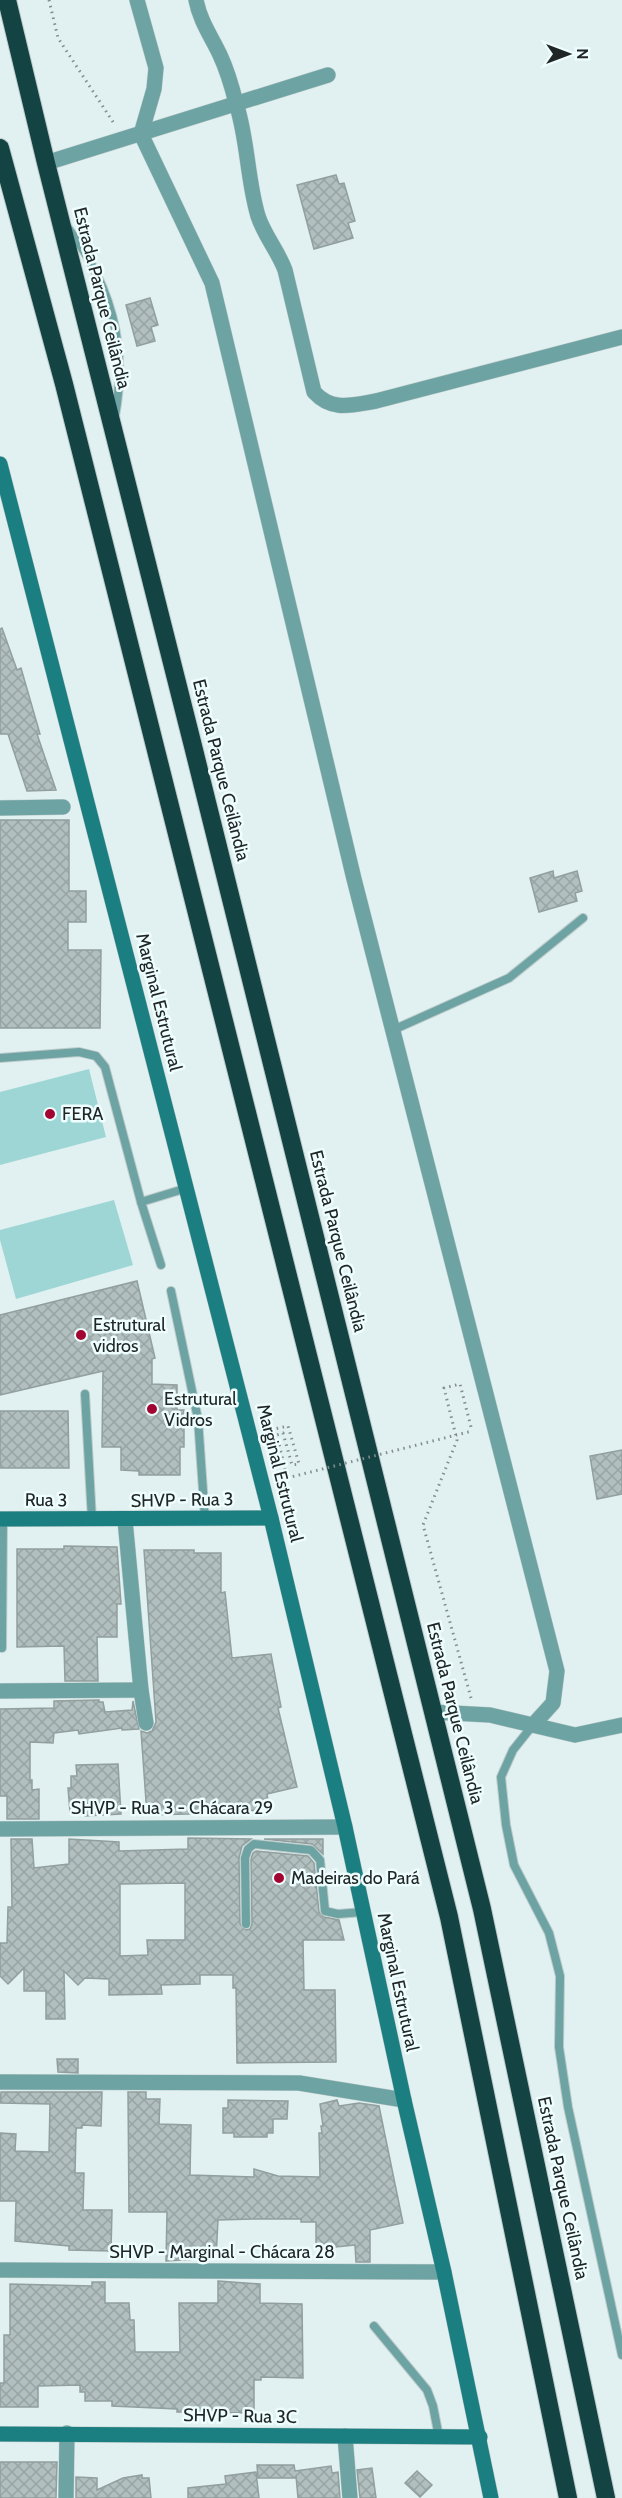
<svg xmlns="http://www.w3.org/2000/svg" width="622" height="2498" viewBox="0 0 622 2498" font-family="Cabin,sans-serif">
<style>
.pitch{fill:#9ed6d6}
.building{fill:url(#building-cross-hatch);stroke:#919f9e;stroke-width:1.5;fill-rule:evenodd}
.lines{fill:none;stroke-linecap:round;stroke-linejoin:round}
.lane-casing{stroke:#becbcb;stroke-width:10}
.street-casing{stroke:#becbcb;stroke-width:16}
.secondary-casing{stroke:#becbcb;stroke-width:16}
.highway-casing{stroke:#becbcb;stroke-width:20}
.path{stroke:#838e8e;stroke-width:3;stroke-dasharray:1.5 4.5;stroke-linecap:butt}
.lane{stroke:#6da3a3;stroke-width:8}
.street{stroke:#6da3a3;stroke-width:15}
.secondary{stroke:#1b7e80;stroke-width:15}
.highway{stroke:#144344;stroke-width:18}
.path-bridge{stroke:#838e8e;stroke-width:3;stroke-dasharray:1.5 4.5;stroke-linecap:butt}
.poi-dot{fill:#a30532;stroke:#eefdfd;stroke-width:2}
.labels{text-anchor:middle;stroke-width:5;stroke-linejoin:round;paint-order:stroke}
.street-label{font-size:18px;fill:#202525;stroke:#eefdfd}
.poi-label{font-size:18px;fill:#202525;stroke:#eefdfd;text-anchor:start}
</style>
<defs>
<pattern id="building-cross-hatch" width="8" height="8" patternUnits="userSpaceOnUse" patternTransform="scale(1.5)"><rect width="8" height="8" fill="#b1bfbf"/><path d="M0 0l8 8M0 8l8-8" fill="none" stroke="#98a4a4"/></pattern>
</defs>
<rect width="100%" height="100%" fill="#e1f0f0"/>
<g class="pitch">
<path d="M89,1069L106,1137L0,1165V1092Z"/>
<path d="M114,1200L133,1265L16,1299L0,1240V1230Z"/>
</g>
<g class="building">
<path d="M336,175L339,184L344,183L355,221L348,223L353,238L314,249L297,185Z"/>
<path d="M150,298L158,325L151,327L155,341L137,346L126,305Z"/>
<path d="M2,628L17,670L21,668L40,734H37L56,790L27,791L8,734H0V629Z"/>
<path d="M0,820H69V891H86V922H68V950H101L100,1028H0Z"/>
<path d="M553,871L554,878L577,871L582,891L575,893L577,901L539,912L530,878Z"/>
<path d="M137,1281L155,1358L152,1359V1384L177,1385V1410H184V1447H180V1475H139V1471L121,1470V1447H102L103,1371L0,1395V1315Z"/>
<path d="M0,1411H68L69,1468H0Z"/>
<path d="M622,1450V1494L597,1499L590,1456Z"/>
<path d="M64,1546L117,1547L121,1604H117V1637H97L98,1681H65L64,1646L17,1647V1549H64Z"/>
<path d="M144,1550H194V1553H221V1593L225,1592L232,1658L271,1654L281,1707L278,1708L297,1787L267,1794L269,1806L251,1811L250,1808L188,1814L147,1815L141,1731L147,1733L152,1731L156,1722Z"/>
<path d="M99,1700V1702H103L105,1712L132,1710L133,1701L139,1729L122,1730V1728L79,1734L78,1730L54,1733L53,1743L30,1742V1780H32V1790L39,1789V1819H7V1796H0V1709L54,1708V1701Z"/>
<path d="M118,1764L121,1814L85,1816V1811L70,1812L68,1788H71V1776H77L76,1765Z"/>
<path d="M188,1838L251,1839L242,1846L239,1858L240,1924L246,1930L250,1929L252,1924L251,1859L253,1853L256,1851L308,1856L314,1863L319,1912L324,1917L339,1920L344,1940H303L304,1990H335L336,2062L237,2063L236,1988H233V1975H200V1984L161,1985L162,1994L109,1995V1979L85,1978L78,1985L64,1971L65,2019H46V1991H24V1968L8,1984L0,1976V1943H7L8,1907H12L11,1839H32L34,1868L69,1864V1839L119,1842V1851L188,1849ZM185,1883V1940H147L148,1955L120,1956V1884Z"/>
<path d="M264,1839H323V1854L312,1844Z"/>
<path d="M57,2059H78V2073L58,2072Z"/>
<path d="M1,2092H102L101,2126L82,2125V2128H77L76,2130L75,2173H84L83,2210H112L111,2251L69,2250V2246L15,2241L16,2201H0V2133L16,2134L15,2151L49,2152L50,2104L0,2103Z"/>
<path d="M128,2092H146V2099H160L159,2124L191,2125L190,2175L254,2177V2169L278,2176L320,2177L319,2133H322L321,2126H323L320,2104L337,2100L339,2106L359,2103L379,2106L403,2223L370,2230V2262H356L355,2245L316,2249V2222H301V2219H253L218,2220L216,2258L166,2261L167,2212H129Z"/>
<path d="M228,2100L288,2101L287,2119H273V2133H267V2137H234V2133H223V2108H228Z"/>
<path d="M218,2281L260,2284V2303L302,2304L303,2378L261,2377V2380H254V2413L177,2412V2409L112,2406V2401H85V2392H80V2385L38,2386V2407H0V2383H4V2335H10V2284L92,2286V2282H105V2303H129L130,2320H134L135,2352H180L179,2303H218Z"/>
<path d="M0,2462H57L56,2498H0Z"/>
<path d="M257,2465H294L295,2471L331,2466L332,2473L338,2472L340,2498H298L296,2476V2478H258Z"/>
<path d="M372,2468L376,2498H360L357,2470Z"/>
<path d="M417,2471L432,2485L420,2497L405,2483Z"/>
<path d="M256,2472L259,2498H188V2488L226,2484L225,2476Z"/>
<path d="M142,2475V2478H149L151,2498H76V2477L97,2478V2490L123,2478Z"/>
</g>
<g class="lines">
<g class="lane-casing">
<g id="lane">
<path d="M68,228C111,285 128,345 115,416"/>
<path d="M393,1030L509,978L583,918"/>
<path d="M0,1058L79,1052L96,1056L105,1067L141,1202L187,1188"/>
<path d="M141,1202L161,1265"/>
<path d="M171,1291L198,1419L205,1519"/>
<path d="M85,1394L92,1520"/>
<path d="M2,1648L3,1519"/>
<path d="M533,1725L513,1750L501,1777L506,1825L514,1865L549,1933L560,1976L559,2047L568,2107L622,2355"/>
<path d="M246,1924L245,1858L248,1849L254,1844L311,1850L320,1860L325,1911L338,1914L363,1912"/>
<path d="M374,2326L427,2390L433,2406L439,2437"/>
</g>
</g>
<g class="street-casing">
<g id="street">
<path d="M137,0L156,68L154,89L141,134L212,283L354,879L557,1671L553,1703L533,1725"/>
<path d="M196,0C200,21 211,36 220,55C227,70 232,87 236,103C248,140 247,179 258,216C264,235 278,251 285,270L314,392C332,412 352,405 376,401L622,337"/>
<path d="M46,163L328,75"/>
<path d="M0,808L63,807"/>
<path d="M125,1520L141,1690L146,1723"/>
<path d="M0,1691L141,1690"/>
<path d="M433,1712L490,1715L575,1735L622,1725"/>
<path d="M0,1829L345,1827"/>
<path d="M0,2082L299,2083L404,2100"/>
<path d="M0,2270L444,2272"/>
<path d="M345,2436L350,2498"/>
<path d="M66,2498L67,2433"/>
</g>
</g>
<g class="secondary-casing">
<g id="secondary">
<path d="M0,464L271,1518L345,1827L404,2100L444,2272L491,2498"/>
<path d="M0,1519L271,1518"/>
<path d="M0,2434L480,2437"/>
</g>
</g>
<g class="highway-casing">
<g id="highway">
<path d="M7,0L46,163L192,742L482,1909L606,2498"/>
<path d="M0,148L64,384L449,1917L568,2498"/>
</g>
</g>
<g class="path">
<path d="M49,0L58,38L115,125"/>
<path d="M265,1431L288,1426L299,1464L292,1465L283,1433L277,1435L287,1478"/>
<path d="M471,1698L423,1525L457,1440L444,1388L460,1384L472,1431"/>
</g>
<use href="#lane" class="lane"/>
<use href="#street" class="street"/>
<use href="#secondary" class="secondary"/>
<use href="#highway" class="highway"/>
<path class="path-bridge" d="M287,1478L472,1431"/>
</g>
<g class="poi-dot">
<circle cx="50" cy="1114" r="6"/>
<circle cx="81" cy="1335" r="6"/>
<circle cx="152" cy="1409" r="6"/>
<circle cx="279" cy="1878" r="6"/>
</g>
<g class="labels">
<g class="street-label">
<text transform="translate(102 298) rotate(76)" y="6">Estrada Parque Ceilândia</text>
<text transform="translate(221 770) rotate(76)" y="6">Estrada Parque Ceilândia</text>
<text transform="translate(159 1002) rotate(76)" y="6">Marginal Estrutural</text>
<text transform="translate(338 1241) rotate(76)" y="6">Estrada Parque Ceilândia</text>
<text transform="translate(280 1473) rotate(76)" y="6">Marginal Estrutural</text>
<text transform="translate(46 1500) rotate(1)" y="6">Rua 3</text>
<text transform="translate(182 1500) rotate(-1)" y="6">SHVP - Rua 3</text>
<text transform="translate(455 1713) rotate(76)" y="6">Estrada Parque Ceilândia</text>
<text x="172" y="1814">SHVP - Rua 3 - Chácara 29</text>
<text transform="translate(398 1982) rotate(78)" y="6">Marginal Estrutural</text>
<text transform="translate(563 2188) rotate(78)" y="6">Estrada Parque Ceilândia</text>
<text x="222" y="2258">SHVP - Marginal - Chácara 28</text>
<text transform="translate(240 2416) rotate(1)" y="6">SHVP - Rua 3C</text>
</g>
<g class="poi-label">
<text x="62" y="1120">FERA</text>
<text x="93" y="1331">Estrutural<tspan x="93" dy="21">vidros</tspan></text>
<text x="164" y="1405">Estrutural<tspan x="164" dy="21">Vidros</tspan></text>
<text x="291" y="1884">Madeiras do Pará</text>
</g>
</g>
<g transform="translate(568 54) rotate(90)" stroke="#eefdfd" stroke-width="4.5" paint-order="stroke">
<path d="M0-4.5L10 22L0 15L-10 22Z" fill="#202525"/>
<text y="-9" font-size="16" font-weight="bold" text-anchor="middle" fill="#202525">N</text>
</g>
</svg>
